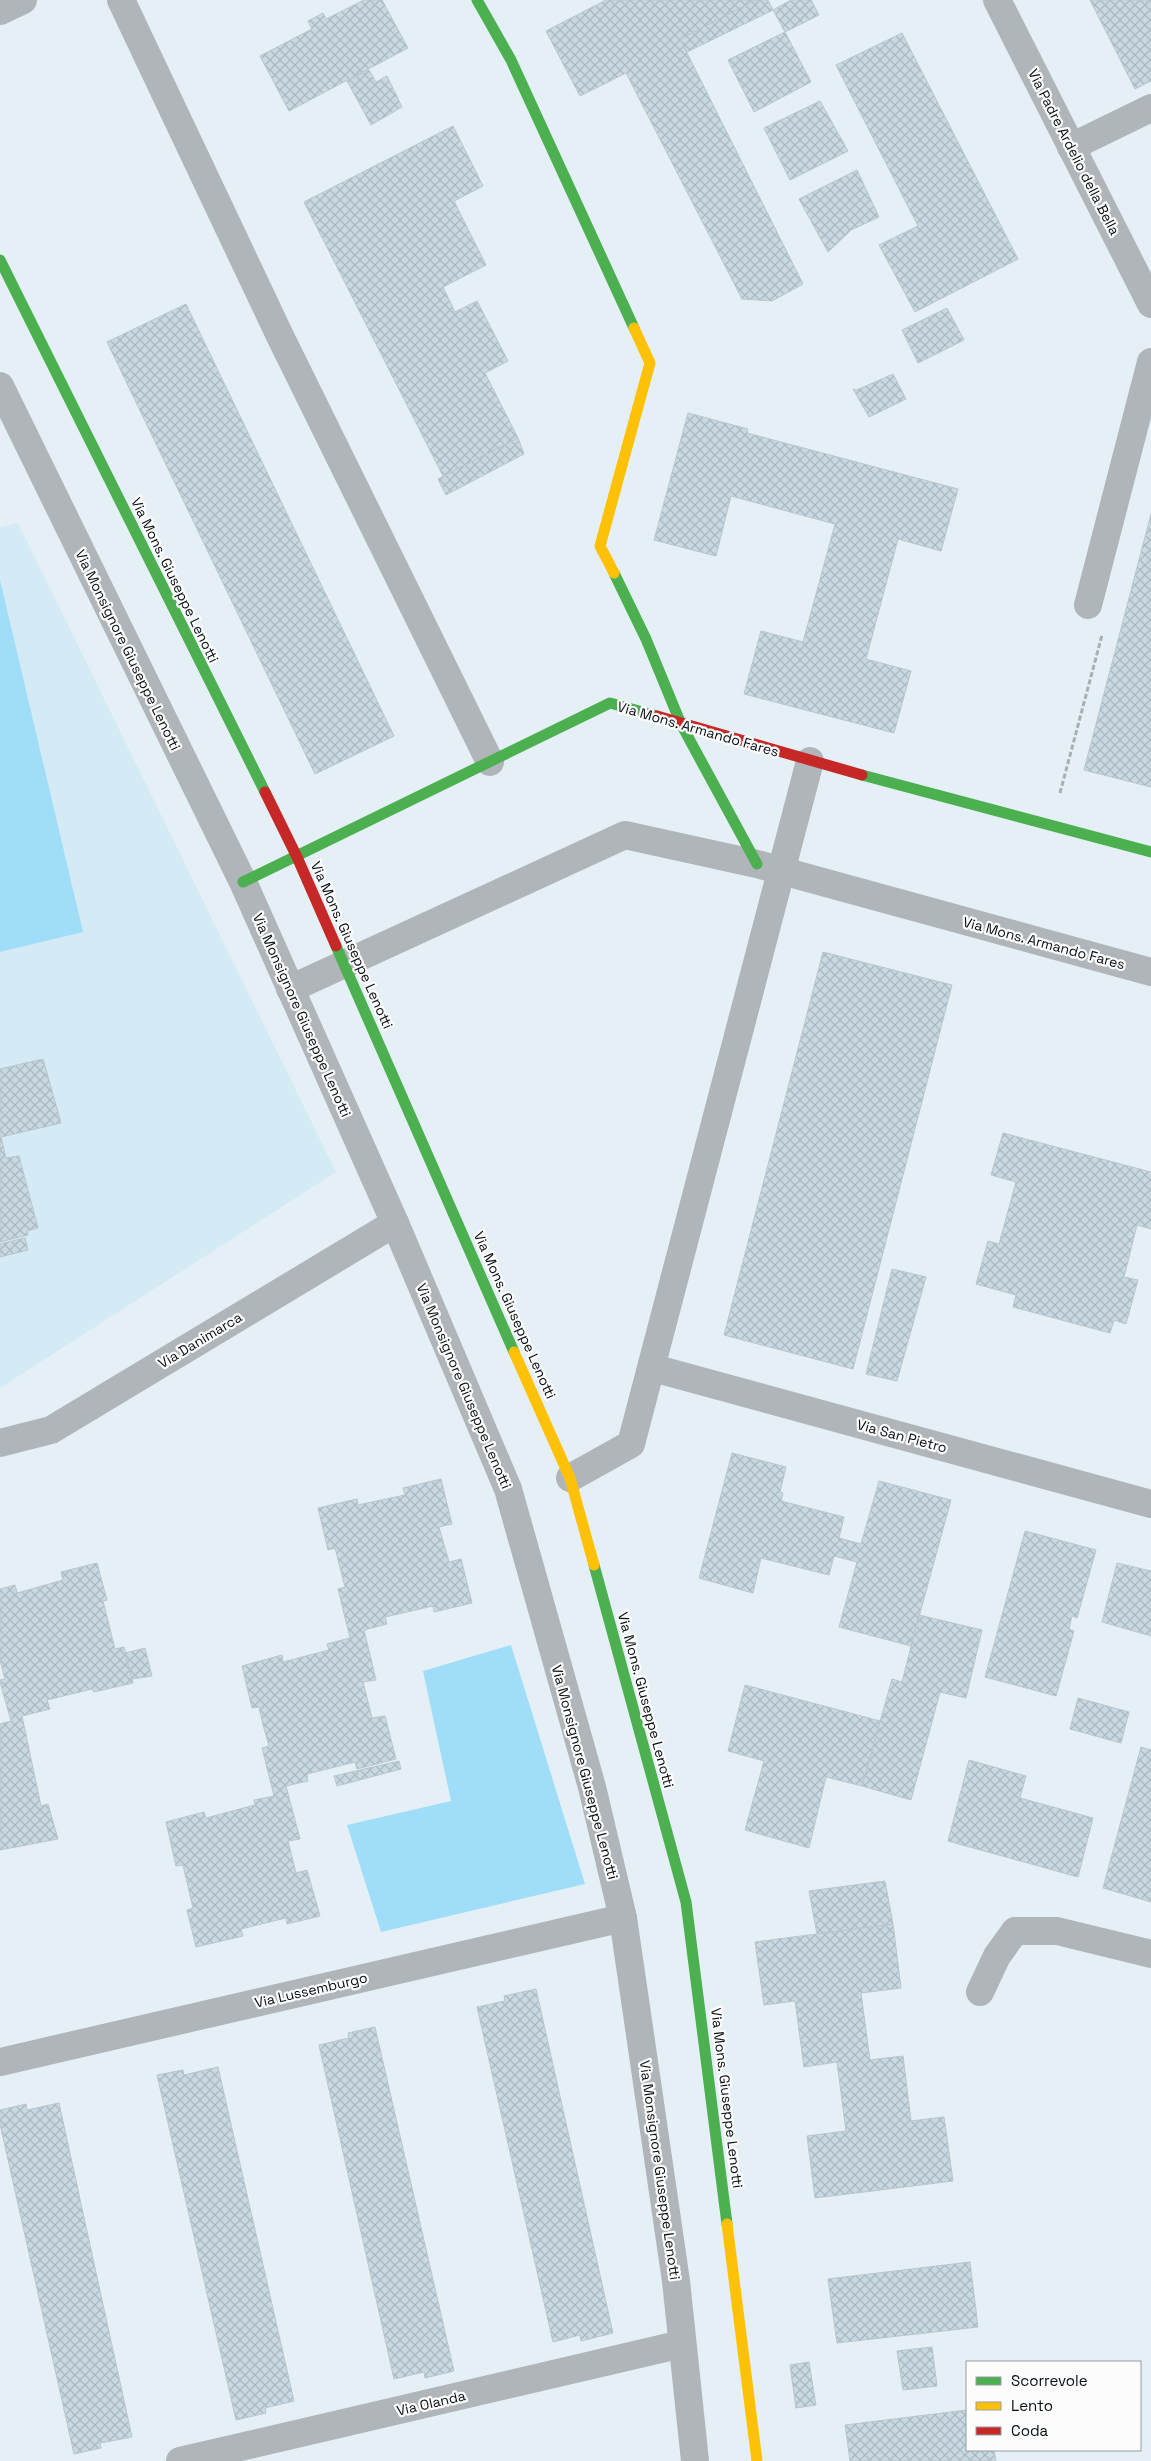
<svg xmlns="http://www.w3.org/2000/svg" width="1151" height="2461" viewBox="0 0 1151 2461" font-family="'Space Grotesk',sans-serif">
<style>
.built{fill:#d4eaf5}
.green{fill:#a0ddf9}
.building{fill:url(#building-cross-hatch);stroke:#bac5cb}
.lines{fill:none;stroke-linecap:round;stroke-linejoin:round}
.path{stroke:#a9afb2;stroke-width:3;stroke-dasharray:5 2.5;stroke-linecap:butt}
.street{stroke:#afb5b9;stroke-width:28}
.fast{stroke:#4caf50;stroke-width:11}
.slow{stroke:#ffc107;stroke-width:11}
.jam{stroke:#c62828;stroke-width:11}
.labels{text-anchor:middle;stroke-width:4.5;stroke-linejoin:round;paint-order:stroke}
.street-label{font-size:14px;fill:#040d13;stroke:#fcfcfc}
</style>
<defs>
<pattern id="building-cross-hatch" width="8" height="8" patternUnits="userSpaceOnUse" patternTransform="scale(1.25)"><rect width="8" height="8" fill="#c8d9e2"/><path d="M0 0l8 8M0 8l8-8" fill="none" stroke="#aab9c1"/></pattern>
</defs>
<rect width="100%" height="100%" fill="#e5f0f6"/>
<path class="built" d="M18,523L336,1172L0,1388V527Z"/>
<g class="green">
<path d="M0,580L83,932L0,952Z"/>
<path d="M511,1645L585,1884L381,1932L347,1825L451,1801L423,1671Z"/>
</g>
<g class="building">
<path d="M364,0H382L408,48L289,111L260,56L312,29L308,21L323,13L326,19Z"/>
<path d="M606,0H756L680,39L803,284L772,301L742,299L626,73L580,96L546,31Z"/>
<path d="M756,0H768L773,10L687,52L680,39Z"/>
<path d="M791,0H811L819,15L785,32L773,10Z"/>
<path d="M1090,0H1151V81L1135,89Z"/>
<path d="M785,32L811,82L754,112L728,60Z"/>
<path d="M902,33L1018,259L915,312L879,245L918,226L836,65Z"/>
<path d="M369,70L376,82L387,76L402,107L371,125L347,81Z"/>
<path d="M820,101L848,151L790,180L764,128Z"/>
<path d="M453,126L483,186L454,201L486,265L443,287L455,312L477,301L508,361L485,373L518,438L443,476L304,202Z"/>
<path d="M857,170L879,217L851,230L828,252L799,199Z"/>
<path d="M186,304L394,736L315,774L107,342Z"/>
<path d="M947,308L964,340L918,363L902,330Z"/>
<path d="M893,374L906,399L869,417L853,389L857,390Z"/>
<path d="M688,413L748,429L747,433L958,489L941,551L898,539L866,659L911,671L894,733L744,694L761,631L803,642L835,524L731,496L716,556L654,540Z"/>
<path d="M518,438L524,454L446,495L438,479Z"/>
<path d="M1151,514V787L1084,770Z"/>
<path d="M823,952L952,985L853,1369L724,1335Z"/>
<path d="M43,1059L61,1123L1,1137L6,1158L19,1156L38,1228L27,1231L28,1235L0,1242V1069Z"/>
<path d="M1003,1133L1151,1172V1229L1137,1225L1124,1277L1138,1280L1126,1324L1114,1320L1110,1333L1013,1307L1016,1295L976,1284L988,1241L999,1244L1016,1182L991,1175Z"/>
<path d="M25,1238L28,1250L0,1257V1244Z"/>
<path d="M892,1269L926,1277L897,1381L866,1374Z"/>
<path d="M732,1453L786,1467L780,1492L783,1493L781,1501L844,1517L839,1538L861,1544L879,1481L951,1500L911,1646L839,1627L857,1562L834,1556L829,1575L761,1558L753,1593L699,1578Z"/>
<path d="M441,1479L452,1524L439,1527L449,1562L461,1559L472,1603L434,1612L433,1606L385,1617L387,1624L364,1630L376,1680L363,1682L372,1718L385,1716L396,1759L357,1769L355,1762L307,1774L308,1781L286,1786L300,1839L288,1841L296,1873L307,1870L320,1916L287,1924L286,1918L241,1929L243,1936L196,1947L187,1910L193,1908L183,1865L176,1866L166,1822L204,1812L206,1818L255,1805L254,1800L274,1796L262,1748L269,1746L263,1725L259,1707L252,1708L242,1666L282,1655L283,1662L329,1650L327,1644L350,1638L338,1589L345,1587L335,1548L328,1550L318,1508L357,1499L358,1505L405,1495L403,1488Z"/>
<path d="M1025,1531L1096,1550L1077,1618L1072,1616L1069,1629L1074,1631L1056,1696L985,1677Z"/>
<path d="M97,1563L107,1600L103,1601L115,1649L124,1647L133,1683L94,1692L92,1689L47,1700L50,1709L22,1716L41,1806L48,1804L58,1839L0,1850V1724L11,1721L0,1682V1680L5,1679L0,1660V1589L15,1585L17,1593L63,1580L61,1572Z"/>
<path d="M1117,1563L1151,1571V1636L1102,1622Z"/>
<path d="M919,1615L982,1630L966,1698L940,1692L911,1800L862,1786L892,1679L902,1682Z"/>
<path d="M145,1648L152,1676L132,1679L125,1653Z"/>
<path d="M745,1685L880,1721L862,1786L826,1777L809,1848L745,1830L764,1761L728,1751Z"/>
<path d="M1078,1698L1129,1712L1121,1743L1070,1729Z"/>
<path d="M1141,1747L1151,1750V1902L1103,1888Z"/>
<path d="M969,1760L1026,1776L1020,1798L1093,1818L1078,1877L948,1841Z"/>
<path d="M399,1761L401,1769L337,1786L334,1776Z"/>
<path d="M885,1881L893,1924L817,1934L809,1891Z"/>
<path d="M893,1924L901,1988L861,1993L870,2060L903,2056L911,2121L944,2117L953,2181L815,2198L807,2136L846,2131L837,2062L804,2067L795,2001L764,2005L755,1942Z"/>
<path d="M536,1989L613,2333L581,2341L580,2335L553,2342L477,2007L505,2001L504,1996Z"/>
<path d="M375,2027L454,2371L425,2378L424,2372L394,2379L319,2045L349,2038L348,2033Z"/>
<path d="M218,2067L294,2401L265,2408L266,2413L236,2420L157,2075L183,2070L184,2075Z"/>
<path d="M59,2103L132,2437L100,2443L101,2448L74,2454L0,2124V2110L26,2104L27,2110Z"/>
<path d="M970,2262L978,2327L837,2343L828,2279Z"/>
<path d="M932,2347L937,2386L903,2390L897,2351Z"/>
<path d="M809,2362L816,2405L796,2408L790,2365Z"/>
<path d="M967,2410V2450H994L996,2461H850L845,2425Z"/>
</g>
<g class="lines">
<path class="path" d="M1060,793L1102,635"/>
<g class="street">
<path d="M121,0L280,336L490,762"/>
<path d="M997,0L1151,304"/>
<path d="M0,11L23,0"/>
<path d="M1071,147L1151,108"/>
<path d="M0,386L243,882L395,1223L508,1489L592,1787L623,1918L676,2281L695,2461"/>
<path d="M1088,605L1151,362"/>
<path d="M290,989L625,835L757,864L1151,972"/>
<path d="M653,1368L1151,1504"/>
<path d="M0,1443L51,1430L395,1223"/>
<path d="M570,1478L631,1444L810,761"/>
<path d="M980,1992L997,1956L1015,1931H1057L1151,1954"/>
<path d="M0,2062L623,1918"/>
<path d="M180,2461L682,2344"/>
</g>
<g class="fast">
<path d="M477,0L511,60L634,328"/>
<path d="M0,260L265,792"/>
<path d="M614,573L646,639L681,724L757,864"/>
<path d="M862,775L1151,852"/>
<path d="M243,882L610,703L657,716"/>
<path d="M336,946L514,1352"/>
<path d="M594,1565L686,1902L727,2224"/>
</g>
<g class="slow">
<path d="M614,573L600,546L650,363L634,328"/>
<path d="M514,1352L570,1478L594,1565"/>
<path d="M727,2224L757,2461"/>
</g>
<g class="jam">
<path d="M657,716L862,775"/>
<path d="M265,792L297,857L336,946"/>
</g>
</g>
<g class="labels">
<g class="street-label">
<text transform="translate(1074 152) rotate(63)" y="5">Via Padre Ardelio della Bella</text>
<text transform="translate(175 580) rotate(64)" y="5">Via Mons. Giuseppe Lenotti</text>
<text transform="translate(128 650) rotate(64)" y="5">Via Monsignore Giuseppe Lenotti</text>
<text transform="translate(698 729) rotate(16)" y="5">Via Mons. Armando Fares</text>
<text transform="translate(1044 943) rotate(15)" y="5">Via Mons. Armando Fares</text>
<text transform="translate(352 945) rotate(66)" y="5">Via Mons. Giuseppe Lenotti</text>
<text transform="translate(302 1015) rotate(66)" y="5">Via Monsignore Giuseppe Lenotti</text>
<text transform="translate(515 1315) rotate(66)" y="5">Via Mons. Giuseppe Lenotti</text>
<text transform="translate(200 1340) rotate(-31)" y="5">Via Danimarca</text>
<text transform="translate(464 1386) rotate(67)" y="5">Via Monsignore Giuseppe Lenotti</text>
<text transform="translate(902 1436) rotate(15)" y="5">Via San Pietro</text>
<text transform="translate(646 1700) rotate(75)" y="5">Via Mons. Giuseppe Lenotti</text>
<text transform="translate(585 1772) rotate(75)" y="5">Via Monsignore Giuseppe Lenotti</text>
<text transform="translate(311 1990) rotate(-13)" y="5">Via Lussemburgo</text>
<text transform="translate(727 2098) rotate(83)" y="5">Via Mons. Giuseppe Lenotti</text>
<text transform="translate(660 2170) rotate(82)" y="5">Via Monsignore Giuseppe Lenotti</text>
<text transform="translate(431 2403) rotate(-13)" y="5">Via Olanda</text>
</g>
</g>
<rect x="966" y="2361" width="175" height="90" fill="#fcfcfc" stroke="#999c9f"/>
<rect x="976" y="2377" width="25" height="8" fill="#4caf50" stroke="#999c9f"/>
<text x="1011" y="2386" font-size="15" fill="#040d13">Scorrevole</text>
<rect x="976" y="2402" width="25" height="8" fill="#ffc107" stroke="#999c9f"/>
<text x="1011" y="2411" font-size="15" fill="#040d13">Lento</text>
<rect x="976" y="2427" width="25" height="8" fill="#c62828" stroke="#999c9f"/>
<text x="1011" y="2436" font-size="15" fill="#040d13">Coda</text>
</svg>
